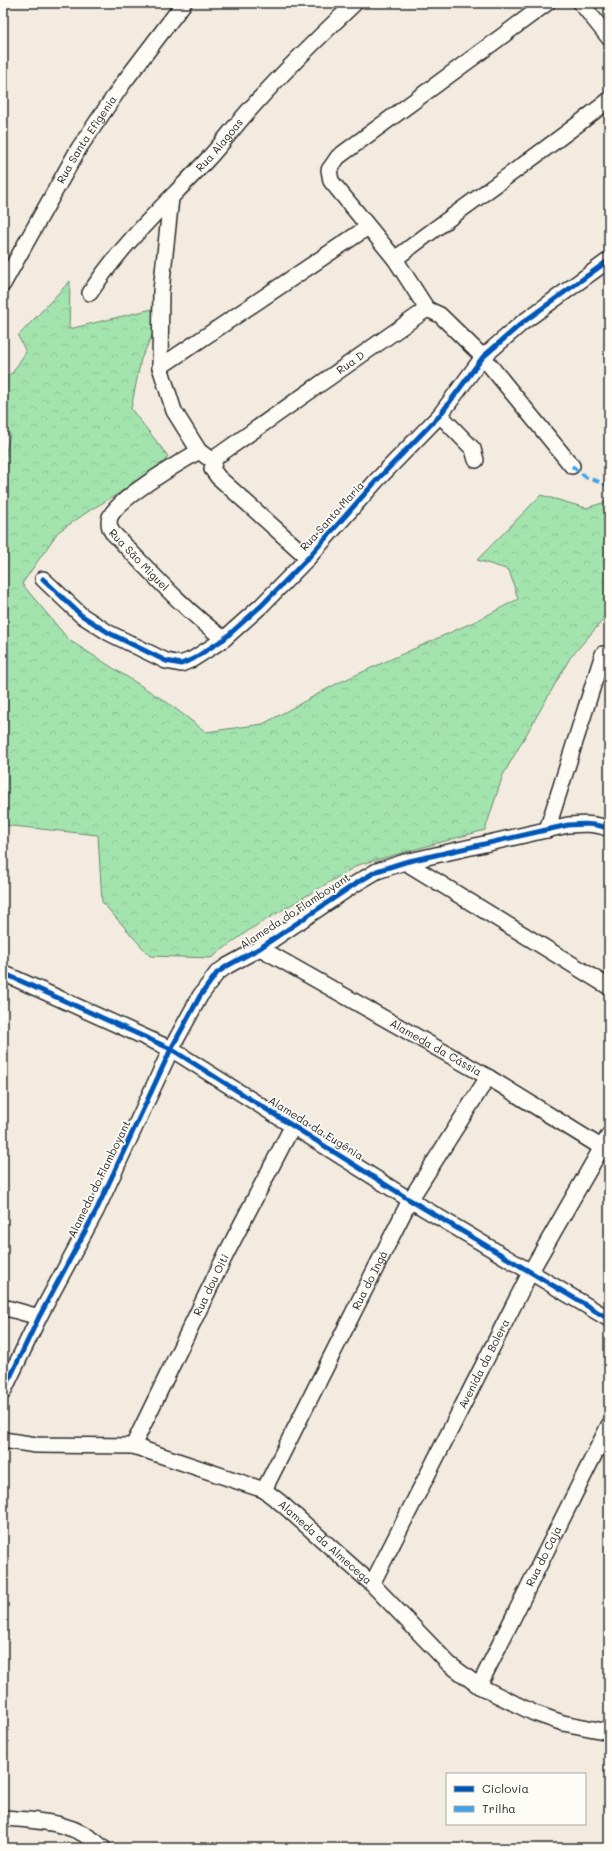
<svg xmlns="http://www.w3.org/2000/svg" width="612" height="1851" viewBox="0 0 612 1851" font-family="Mali,sans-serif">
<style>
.forest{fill:url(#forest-crowns);stroke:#67886c}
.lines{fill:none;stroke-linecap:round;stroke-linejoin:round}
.minor-casing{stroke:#2b2b2b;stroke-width:18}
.minor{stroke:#fdfcf7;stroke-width:15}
.quiet{stroke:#3ea3eb;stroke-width:4;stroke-dasharray:8 4;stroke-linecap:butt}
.cycleway-casing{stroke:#fdfcf7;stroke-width:8}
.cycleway{stroke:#0057b8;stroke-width:5}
.labels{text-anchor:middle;stroke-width:3.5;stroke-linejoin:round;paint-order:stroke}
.street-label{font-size:11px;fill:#2b2b2b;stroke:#fdfcf7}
</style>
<defs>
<pattern id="forest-crowns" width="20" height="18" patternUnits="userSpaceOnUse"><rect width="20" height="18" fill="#a3e4ae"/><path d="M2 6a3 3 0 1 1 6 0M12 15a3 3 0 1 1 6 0" fill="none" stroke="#8cc496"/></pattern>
</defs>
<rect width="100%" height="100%" fill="#f4ebe0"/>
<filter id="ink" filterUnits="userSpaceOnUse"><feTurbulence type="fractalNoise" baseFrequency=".025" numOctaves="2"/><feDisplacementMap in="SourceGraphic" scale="8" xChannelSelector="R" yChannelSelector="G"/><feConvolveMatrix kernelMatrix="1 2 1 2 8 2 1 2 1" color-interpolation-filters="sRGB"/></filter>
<g filter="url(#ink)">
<path class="forest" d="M70,281L69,329L152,309L156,327L141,359L131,409L168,456L159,470L92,509L58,532L22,584L69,640L168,703L206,732L263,724L338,683L478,620L518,599L509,570L477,560L541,495L586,508L609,501V613L570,658L503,775L485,830L358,865L252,928L211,958L150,956L102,902L98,835L3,825V465L10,434L3,431V379L13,372L26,352L18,336Z"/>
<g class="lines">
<g class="minor-casing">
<g id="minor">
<path d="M581,3L609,38"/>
<path d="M171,198L161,291L160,367L174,411L199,451L207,457"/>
<path d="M395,259L331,181L329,170L338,157L547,3"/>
<path id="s1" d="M3,284L79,148L124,82L184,3"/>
<path id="s2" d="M90,293C122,243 166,204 206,161C222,144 236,124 253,106C285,70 320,36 355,3"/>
<path d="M427,309L395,259C465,205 539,156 609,100"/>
<path d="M160,367L368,227"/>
<path d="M440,415L473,449L476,460"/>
<path id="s3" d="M199,451C179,463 119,497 110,517C108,523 109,527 112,532C148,569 182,608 224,639"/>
<path id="s4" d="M308,558L218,477L212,469L216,457L427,309L440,315L483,357L572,466"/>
<path d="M43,579L81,615L109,633L166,661L181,664L193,659L224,639L261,606L308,558L377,480L440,415L483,357L522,323L609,260"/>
<path d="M547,830L603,654"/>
<path d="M405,862L609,987"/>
<path id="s5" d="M260,948L488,1077L609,1152"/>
<path d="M3,973L171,1049L410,1200L609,1319"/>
<path d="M3,1307L39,1317"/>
<path d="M3,1392L39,1317L96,1211L171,1049L200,996L217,973L227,966L260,948L355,884L377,871L405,862L568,825C582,824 596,823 609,829"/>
<path id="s6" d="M3,1440L36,1445L133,1446L264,1490L281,1503L372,1584L449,1664L479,1686L534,1713L563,1723L609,1732"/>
<path id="s7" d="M133,1446L226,1254L293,1125"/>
<path id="s8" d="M264,1490L410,1200L488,1077"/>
<path id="s9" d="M372,1584L531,1271L609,1135"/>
<path id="s10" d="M479,1686L609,1425"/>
<path d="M3,1818C39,1821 75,1821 103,1848"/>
</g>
</g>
<use href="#minor" class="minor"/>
<path class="quiet" d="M572,466L587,478L609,485"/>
<g class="cycleway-casing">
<g id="cycleway">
<path d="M43,579L81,615L109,633L166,661L181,664L193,659L224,639L261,606L308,558L377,480L440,415L483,357L522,323L609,260"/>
<path d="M3,973L171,1049L410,1200L609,1319"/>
<path d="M3,1392L39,1317L96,1211L171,1049L200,996L217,973L227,966L260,948L355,884L377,871L405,862L568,825C582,824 596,823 609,829"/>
</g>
</g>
<use href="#cycleway" class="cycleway"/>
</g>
</g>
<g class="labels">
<g class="street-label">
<text dy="4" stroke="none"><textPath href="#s1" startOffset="167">Rua Santa Efigenia</textPath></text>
<text dy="4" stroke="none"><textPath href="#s2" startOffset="197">Rua Alagoas</textPath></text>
<text dy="4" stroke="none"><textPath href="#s4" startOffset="308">Rua D</textPath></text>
<text transform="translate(332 516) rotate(-48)" y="4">Rua Santa Maria</text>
<text dy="4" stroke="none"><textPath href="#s3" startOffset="166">Rua São Miguel</textPath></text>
<text transform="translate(295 911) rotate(-33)" y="4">Alameda do Flamboyant</text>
<text dy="4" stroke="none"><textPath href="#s5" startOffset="202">Alameda da Cássia</textPath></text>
<text transform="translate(316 1128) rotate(32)" y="4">Alameda da Eugênia</text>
<text transform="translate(99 1179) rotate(-64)" y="4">Alameda do Flamboyant</text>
<text dy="4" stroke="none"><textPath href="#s8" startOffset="235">Rua do Ingá</textPath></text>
<text dy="4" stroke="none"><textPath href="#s7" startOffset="179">Rua dou Oiti</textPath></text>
<text dy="4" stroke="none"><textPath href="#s9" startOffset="247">Avenida da Bolera</textPath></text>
<text dy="4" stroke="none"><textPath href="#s6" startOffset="349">Alameda da Almecega</textPath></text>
<text dy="4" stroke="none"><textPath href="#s10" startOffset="145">Rua do Caja</textPath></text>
</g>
</g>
<rect width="612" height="1851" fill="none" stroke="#fdfcf7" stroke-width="16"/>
<rect x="8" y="8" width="596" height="1835" fill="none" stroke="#2b2b2b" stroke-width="1.5" filter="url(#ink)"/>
<rect x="446" y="1773" width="140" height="52" fill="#fdfcf7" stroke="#a9a8a5"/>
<rect x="454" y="1786" width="20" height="6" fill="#0057b8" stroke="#a9a8a5"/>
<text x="482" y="1793" font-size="12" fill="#2b2b2b">Ciclovia</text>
<rect x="454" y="1806" width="20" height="6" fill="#3ea3eb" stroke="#a9a8a5"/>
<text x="482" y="1813" font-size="12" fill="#2b2b2b">Trilha</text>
</svg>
